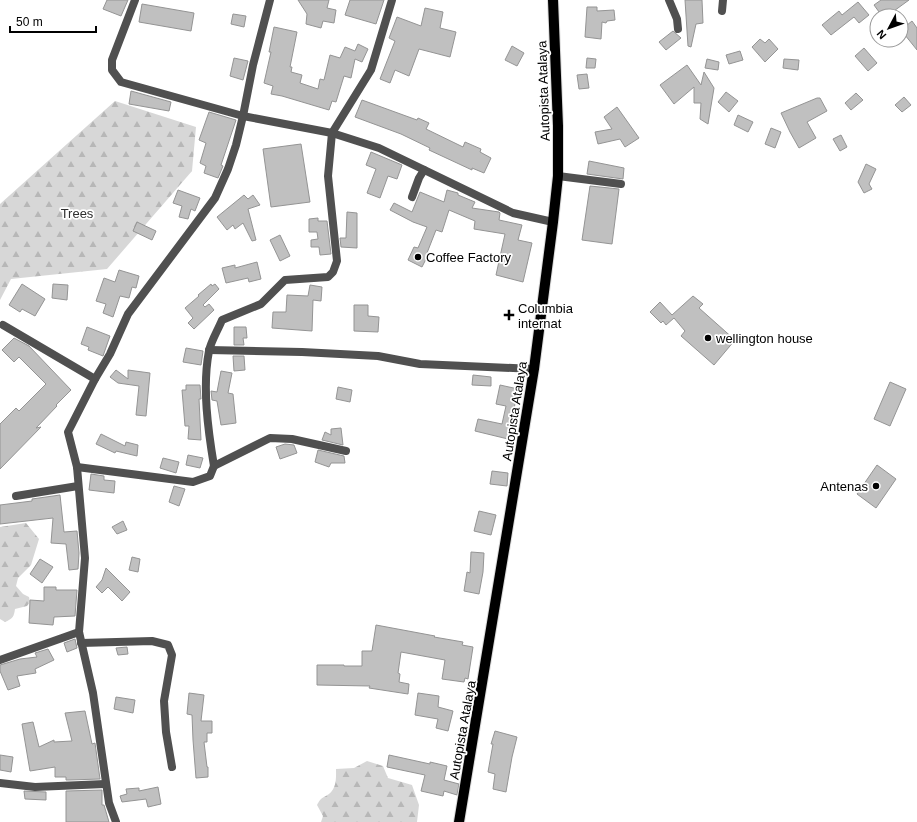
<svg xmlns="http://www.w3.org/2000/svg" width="917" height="822" viewBox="0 0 917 822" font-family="Helvetica,sans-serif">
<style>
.forest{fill:url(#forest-firs)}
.building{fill:#c0c0c0;stroke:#949494}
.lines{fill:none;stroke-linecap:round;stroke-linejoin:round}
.primary-casing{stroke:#dbdbdb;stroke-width:12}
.street{stroke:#505050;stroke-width:8}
.primary{stroke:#000;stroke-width:10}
.poi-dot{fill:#000;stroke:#fff;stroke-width:1.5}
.labels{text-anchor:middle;stroke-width:3.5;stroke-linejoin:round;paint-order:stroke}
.street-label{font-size:13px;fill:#000;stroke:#fff}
.park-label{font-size:13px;fill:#2e2e2e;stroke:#fff}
.poi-label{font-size:13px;fill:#000;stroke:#fff;text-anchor:start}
</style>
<defs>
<pattern id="forest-firs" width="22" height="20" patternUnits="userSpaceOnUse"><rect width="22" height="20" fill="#d7d7d7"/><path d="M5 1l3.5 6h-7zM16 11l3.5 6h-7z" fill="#b7b7b7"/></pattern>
</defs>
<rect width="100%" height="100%" fill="#fff"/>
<g class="forest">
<path d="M115,101L196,127L192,171L107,269L11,279L0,300V204Z"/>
<path d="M26,523L39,539L31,565L18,578L16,586L23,594L29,597L30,602L27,606L15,609C14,617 12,619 5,622L0,619V527Z"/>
<path d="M367,761L383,766L388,778L412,785L419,805L417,822H321L323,816L317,805C322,796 322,799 329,794C337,788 336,777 336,769L354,768Z"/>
</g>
<g class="building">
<path d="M107,0H128L121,16L103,9Z"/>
<path d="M298,0H329L327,8L336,10L334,23L323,21L321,28L306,24L307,14Z"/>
<path d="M350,0H384L376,24L345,15Z"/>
<path d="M685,0H702L703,23L696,24L691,47L688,46Z"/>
<path d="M881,0H909L887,16H882L874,5Z"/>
<path d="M858,2L869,15L859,23L854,17L831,35L822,25L839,11L842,15Z"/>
<path d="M142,4L194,13L191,31L139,22Z"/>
<path d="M587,7H597V11L614,10L615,20L607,21L606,23L602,22L601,39L585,37Z"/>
<path d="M425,8L443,12L440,28L456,32L450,57L419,49L409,76L395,70L390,83L380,79L395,41L389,38L397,17L421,26Z"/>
<path d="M233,14L246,16L244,27L231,24Z"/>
<path d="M912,21L917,28V50L901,30Z"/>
<path d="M274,27L297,32L290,67H292L291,72L302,75L300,83L318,89L320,79L324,80L330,55L340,58L345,47L355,51L358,44L368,49L362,62L355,59L351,78L344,76L336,102L332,101L329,110L282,96L271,94L273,86L264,83L271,52H269Z"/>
<path d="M673,31L681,38L666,50L659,42Z"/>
<path d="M760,39L765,43L769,39L778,49L765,62L752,47Z"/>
<path d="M512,46L524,53L517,66L505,60Z"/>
<path d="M864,48L877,63L868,71L855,56Z"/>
<path d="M740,51L743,60L729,64L726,55Z"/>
<path d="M234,58L248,61L243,80L230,76Z"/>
<path d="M587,58L596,59L595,68H586Z"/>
<path d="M707,59L719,62L718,70L705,68Z"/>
<path d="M784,59L799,60L798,70L783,68Z"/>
<path d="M687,65L701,85L704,72L714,88L708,124L700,119L701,103H694V87L674,104L660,85Z"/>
<path d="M587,74L589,88L579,89L577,75Z"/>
<path d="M131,91L171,102L169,111L129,104Z"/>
<path d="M726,92L738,101L729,112L718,102Z"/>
<path d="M856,93L863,100L851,110L845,103Z"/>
<path d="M904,97L911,105L902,112L895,105Z"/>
<path d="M817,98H820L827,111L807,122L816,138L799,148L790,132L781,113Z"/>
<path d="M362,100L417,120L418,118L429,123L426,129L463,147L465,142L481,149L480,152L491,158L484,173L472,168V170L429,150L430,148L401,134L355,117Z"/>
<path d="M617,107L639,138L625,147L620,139L598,144L595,132L612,129L604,117Z"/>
<path d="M209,112L236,120L221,165L223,166L218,178L204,173L206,166L200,163L206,143L199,140Z"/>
<path d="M738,115L753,122L748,132L734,125Z"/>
<path d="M771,128L781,132L775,148L765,144Z"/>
<path d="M841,135L847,147L840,151L833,139Z"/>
<path d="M301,144L310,202L271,207L263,149Z"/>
<path d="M371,152L402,165L397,179L388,176L380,198L367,193L376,169L366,165Z"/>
<path d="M589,161L624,168L623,179L587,174Z"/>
<path d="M866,164L876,169L869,184L872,189L864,193L858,182Z"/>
<path d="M590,186L619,189L612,244L582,240Z"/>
<path d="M178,190L200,198L195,211L191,209L188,219L179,217L182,206L173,203Z"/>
<path d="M447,190L458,193V195L475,202L472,208L499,212L500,213L499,220L522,225L518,240L532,243L523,282L496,275L505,234L474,229L475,221L449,210L442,232L436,230L427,253H429L422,267L408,260L414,247L418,248L427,227L413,222L390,210L394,203L412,212L420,192L444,202Z"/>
<path d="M244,195L248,199L253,195L260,205L248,209L256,240L252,241L243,223L235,229L233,225L227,230L217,217Z"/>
<path d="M347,212L357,213V248L341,247L340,238H346Z"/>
<path d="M318,218V221H327L331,254L320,255L319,247H311V240L318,239L317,232H309V219Z"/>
<path d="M137,222L156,231L152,240L133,231Z"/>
<path d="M280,235L290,256L280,261L270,240Z"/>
<path d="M257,262L261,279L249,282L248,278L226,283L222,268L235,265V268Z"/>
<path d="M119,270L139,276L136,288L132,287L129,298L120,296L113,317L103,313L106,304L96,301L104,278L115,282Z"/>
<path d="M22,284L45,299L35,316L22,309L20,312L9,305Z"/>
<path d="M53,284L68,285L67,300L52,298Z"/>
<path d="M211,284L212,286L215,284L219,289L203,305L205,307L209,304L214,310L194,329L188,323L193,318L185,308L199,296L198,295Z"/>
<path d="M310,285L322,287L321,301L313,300L312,331L272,328L273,312H286L287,295L308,296Z"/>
<path d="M693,296L703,304L699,308L735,340L714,365L681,336L685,331L674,318L666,325L663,321L661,323L650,312L660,302L672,315Z"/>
<path d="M354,305H368V316L379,317L378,332L354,331Z"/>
<path d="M87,327L110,336L103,356L88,350L89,347L81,344Z"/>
<path d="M234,327H246L247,338H243L244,345H234Z"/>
<path d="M14,338L29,346L71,390L56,405L57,406L36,428L41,427L0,469V424L16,408L19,411L46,384L19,357L14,362L2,350Z"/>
<path d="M186,348L203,351L201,365L183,362Z"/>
<path d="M233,356H244L245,370L234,371Z"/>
<path d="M116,370L128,379V370L150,373L146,416L136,415L139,386L118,383L110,377Z"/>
<path d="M221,371L232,373L228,393L233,394L236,423L221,425L217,401L212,400L211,391L217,392Z"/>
<path d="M473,375L491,377V386L472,385Z"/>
<path d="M890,382L906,389L890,426L874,419Z"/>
<path d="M186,385H200L201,399H199L201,440L188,439L189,426H185L182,390H186Z"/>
<path d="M500,385L518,389L508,439L475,431L478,419L502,424L506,406L496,404Z"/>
<path d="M338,387L352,390L350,402L336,399Z"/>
<path d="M341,428L343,445L322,440L325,432L331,435V429Z"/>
<path d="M101,434L125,446L126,442L138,445L137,456L116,451L115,453L96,444Z"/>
<path d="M285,444L294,445L297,453L280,459L276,447Z"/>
<path d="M318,450L344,456L345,463H331L329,467L315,462Z"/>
<path d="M188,455L203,458L200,468L186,465Z"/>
<path d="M163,458L179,462L176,473L160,468Z"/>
<path d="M877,465L896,479L876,508L857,494Z"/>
<path d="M492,471L508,473L507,486L490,484Z"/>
<path d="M91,474L104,476V480L115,481L114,493L89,490Z"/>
<path d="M174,486L185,489L179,506L169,502Z"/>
<path d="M60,495L64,532L77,531L79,553L78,569L69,570L66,544L51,543L53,518L0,524V505L32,501V499Z"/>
<path d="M479,511L496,515L491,535L474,531Z"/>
<path d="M123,521L127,530L117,534L112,527Z"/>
<path d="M471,552L484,553L483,572L479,594L464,591L467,572L470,573Z"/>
<path d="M132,557L140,559L138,572L129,570Z"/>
<path d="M40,559L53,567L42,583L30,574Z"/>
<path d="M106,568L130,592L122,601L108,587L102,593L96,587L102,580Z"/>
<path d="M44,587H56V590H77L75,616L54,617L53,625L29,623L30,600L44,601Z"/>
<path d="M376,625L435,636L434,637L463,642L462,645L473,647L468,679L465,678L464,682L442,679L445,660L401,652L398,673L400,674L399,682L409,684L408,694L369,688L370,686L317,685V665H344V666H362V651H372Z"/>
<path d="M75,639L77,648L67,652L64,643Z"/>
<path d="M127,647L128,654L118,655L116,648Z"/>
<path d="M48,649L54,660L35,669L36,673L17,676L20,686L8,690L0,671V665L20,659L37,657L35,653Z"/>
<path d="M189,693L204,695L201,721H212V733H207V742H204L207,767H208V777L196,778L193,740L192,715L187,714Z"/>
<path d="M418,693L439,696L438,707L453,711L448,731L436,728L438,719L415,715Z"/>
<path d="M116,697L135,700L133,713L114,709Z"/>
<path d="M85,711L92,744L95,743L100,779L69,780H66V777H55V767L30,771L22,724L33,722L39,747L54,740V742L72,741L65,713Z"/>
<path d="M495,731L517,737L512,757L506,792L493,789L495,774L488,772L493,744H491Z"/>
<path d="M0,755L13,757L11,772L0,770Z"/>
<path d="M389,755L430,764V762L447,766L444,780L459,784L457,795L444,791L443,796L421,791L425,775L387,767Z"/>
<path d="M158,787L161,804L148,807L146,799L122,802L120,796L127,794L126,789L139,788V791Z"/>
<path d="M102,790V805H104L109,822H66V791Z"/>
<path d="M24,791L46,792V800L25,799Z"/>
</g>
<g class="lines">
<g class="primary-casing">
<path id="primary" d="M459,822L534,369L553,222L558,176V126L553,0"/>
</g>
<g class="street">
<path d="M135,0L112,60V70L121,82L243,116L332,133L379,148L513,213L553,222"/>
<path d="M669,0L677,19L678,29"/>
<path d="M722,11L723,0"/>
<path d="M558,176L621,184"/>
<path d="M412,197L419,178L424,170"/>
<path d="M3,325L95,379"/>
<path d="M209,350L302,352L378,356L420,364L534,369"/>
<path d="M214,466C208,430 202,387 209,351C211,341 218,330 222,320L261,304L285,280L328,277L333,272L337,261L328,176L332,133L371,70L392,0"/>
<path d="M77,467L193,482L210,476L214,466L270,438L292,439L346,451"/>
<path d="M16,496L78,486"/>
<path d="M81,643L152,641L168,645L172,655L164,701L166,732L172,767"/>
<path d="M0,660L79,632"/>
<path d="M0,783L35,787L105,784"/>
<path d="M116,822L109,803L93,693L79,632L85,558L77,467L68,432L95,379L110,354L128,314L215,198L228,169L236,145L243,116L253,65L270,0"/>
</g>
<use href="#primary" class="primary"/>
</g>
<g class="poi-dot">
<circle cx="418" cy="257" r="4"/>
<path d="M507 309h4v4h4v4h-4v4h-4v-4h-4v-4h4z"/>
<circle cx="708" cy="338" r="4"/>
<circle cx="876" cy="486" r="4"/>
</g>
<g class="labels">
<g class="street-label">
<text transform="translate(543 91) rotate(-92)" y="5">Autopista Atalaya</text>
<text transform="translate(514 411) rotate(-81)" y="5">Autopista Atalaya</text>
<text transform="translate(462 730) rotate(-80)" y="5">Autopista Atalaya</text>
</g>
<g class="park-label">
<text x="77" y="218">Trees</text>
</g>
<g class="poi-label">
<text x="426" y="262">Coffee Factory</text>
<text x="518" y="313">Columbia<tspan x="518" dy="15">internat</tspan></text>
<text x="716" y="343">wellington house</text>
<text x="868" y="491" text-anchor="end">Antenas</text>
</g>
</g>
<g transform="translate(889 28) rotate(229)"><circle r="19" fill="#ffffff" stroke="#999999"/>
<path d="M0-3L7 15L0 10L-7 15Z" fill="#000000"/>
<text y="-6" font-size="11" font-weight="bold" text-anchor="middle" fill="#000000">N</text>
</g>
<path d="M10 26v6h86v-6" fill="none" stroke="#000000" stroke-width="2"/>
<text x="16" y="26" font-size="12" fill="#000000" stroke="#ffffff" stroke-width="3" paint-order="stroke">50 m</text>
</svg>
